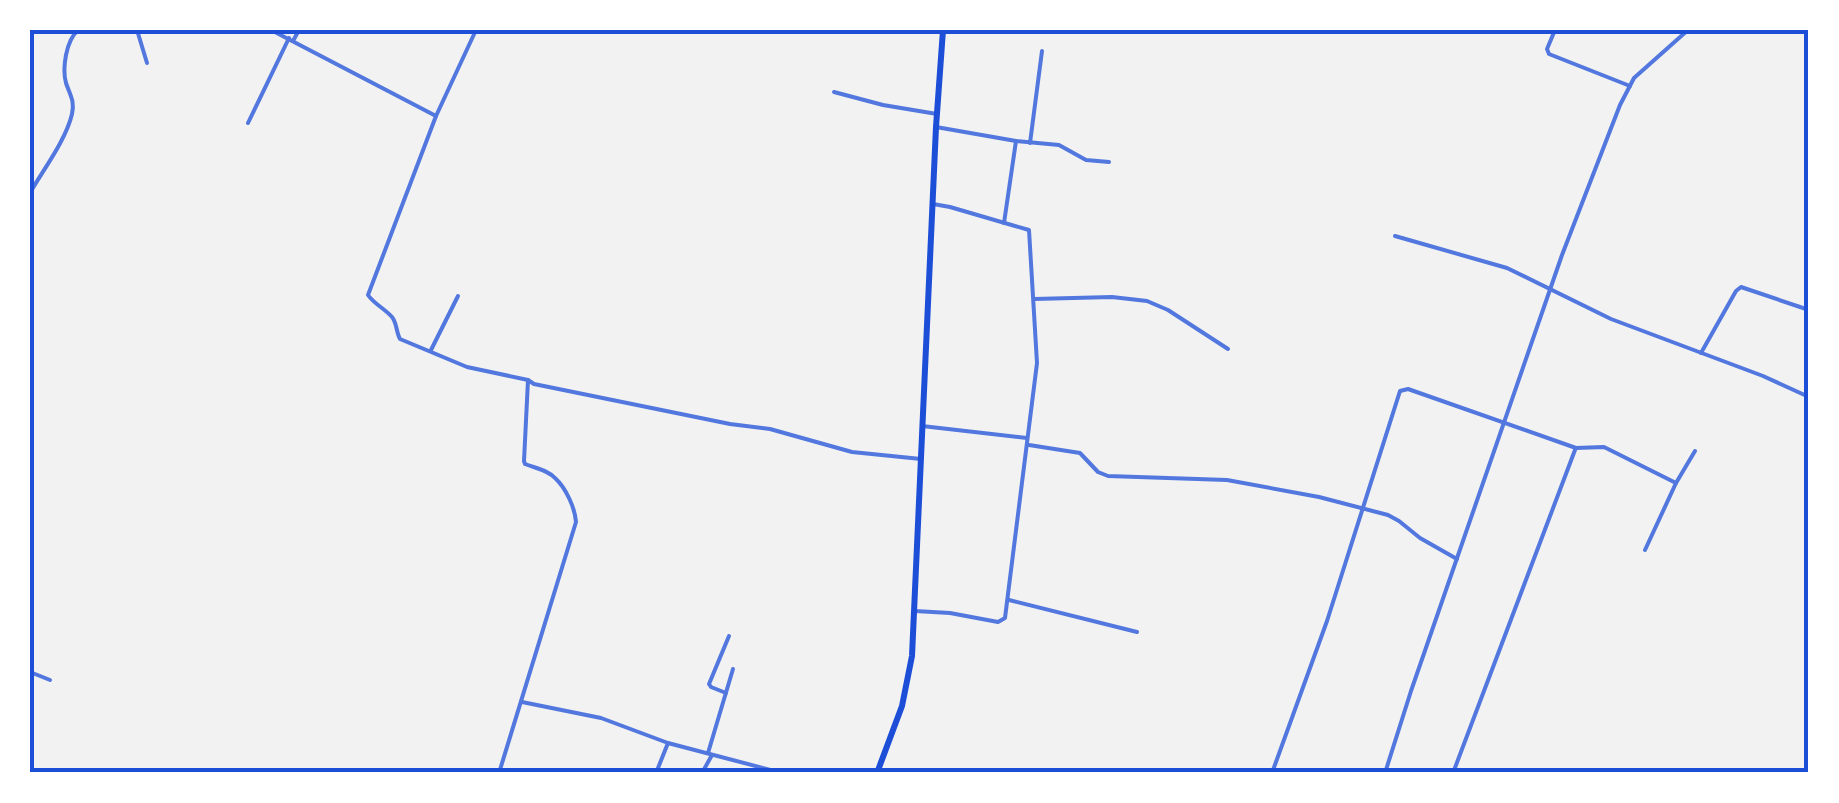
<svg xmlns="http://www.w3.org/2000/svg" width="1839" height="803" viewBox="0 0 1839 803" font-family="Cabin,sans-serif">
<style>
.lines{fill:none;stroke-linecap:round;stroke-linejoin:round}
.minor{stroke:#5277de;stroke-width:4}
.secondary{stroke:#1d4ed8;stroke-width:6}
.neatline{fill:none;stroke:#1d4ed8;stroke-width:4}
</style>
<rect width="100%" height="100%" fill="#f2f2f2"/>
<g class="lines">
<g class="minor">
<path d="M137,30L147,63"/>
<path d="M271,30L436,116"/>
<path d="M476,30L436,116L368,295C374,304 384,308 392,317C397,323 396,332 400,339L467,367L528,380"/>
<path d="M1555,30L1547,49L1549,54L1630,86"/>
<path d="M293,41L299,30"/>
<path d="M834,92L883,105L937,114"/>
<path d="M248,123L289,38"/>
<path d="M936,127L1016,141L1059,145L1086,160L1109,162"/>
<path d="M1030,143L1042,51"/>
<path d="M30,193C43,170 66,140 72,114C75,101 70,95 66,83C62,68 66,41 78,30"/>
<path d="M1004,223L1016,141"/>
<path d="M1395,236L1507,268L1611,319L1763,376L1809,397"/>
<path d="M1034,299L1112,297L1147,301L1168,310L1228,349"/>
<path d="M431,350L458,296"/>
<path d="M1701,353L1736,291L1741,287L1809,310"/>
<path d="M922,426L1027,438"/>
<path d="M1029,445L1080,453L1098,472L1108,476L1227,480L1319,497L1388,515L1399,521L1420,538L1457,559"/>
<path d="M1645,550L1676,483L1695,451"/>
<path d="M1009,600L1137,632"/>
<path d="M915,611L950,613L998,622L1005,618L1037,363L1029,230L950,207L933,204"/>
<path d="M30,672L50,680"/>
<path d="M726,693L711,687L709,684L729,636"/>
<path d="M522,702L601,718L668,743L782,773"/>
<path d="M708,753L733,669"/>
<path d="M499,773L576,522C575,508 566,488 555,478C548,470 535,468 525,464L524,461L528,380L534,384L730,424L770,429L852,452L921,459"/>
<path d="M656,773L668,743"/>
<path d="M702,773L712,755"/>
<path d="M1272,773L1327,621L1400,391L1408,389L1576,448L1604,447L1676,483"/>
<path d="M1385,773L1411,691L1562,255L1620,105L1634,78L1688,30"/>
<path d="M1453,773L1575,450"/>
</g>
<path class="secondary" d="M877,773L902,706L912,656L936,127L943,30"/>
</g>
<rect width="1839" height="803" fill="none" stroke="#ffffff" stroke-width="65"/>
<rect x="32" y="32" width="1774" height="738" class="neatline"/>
</svg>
